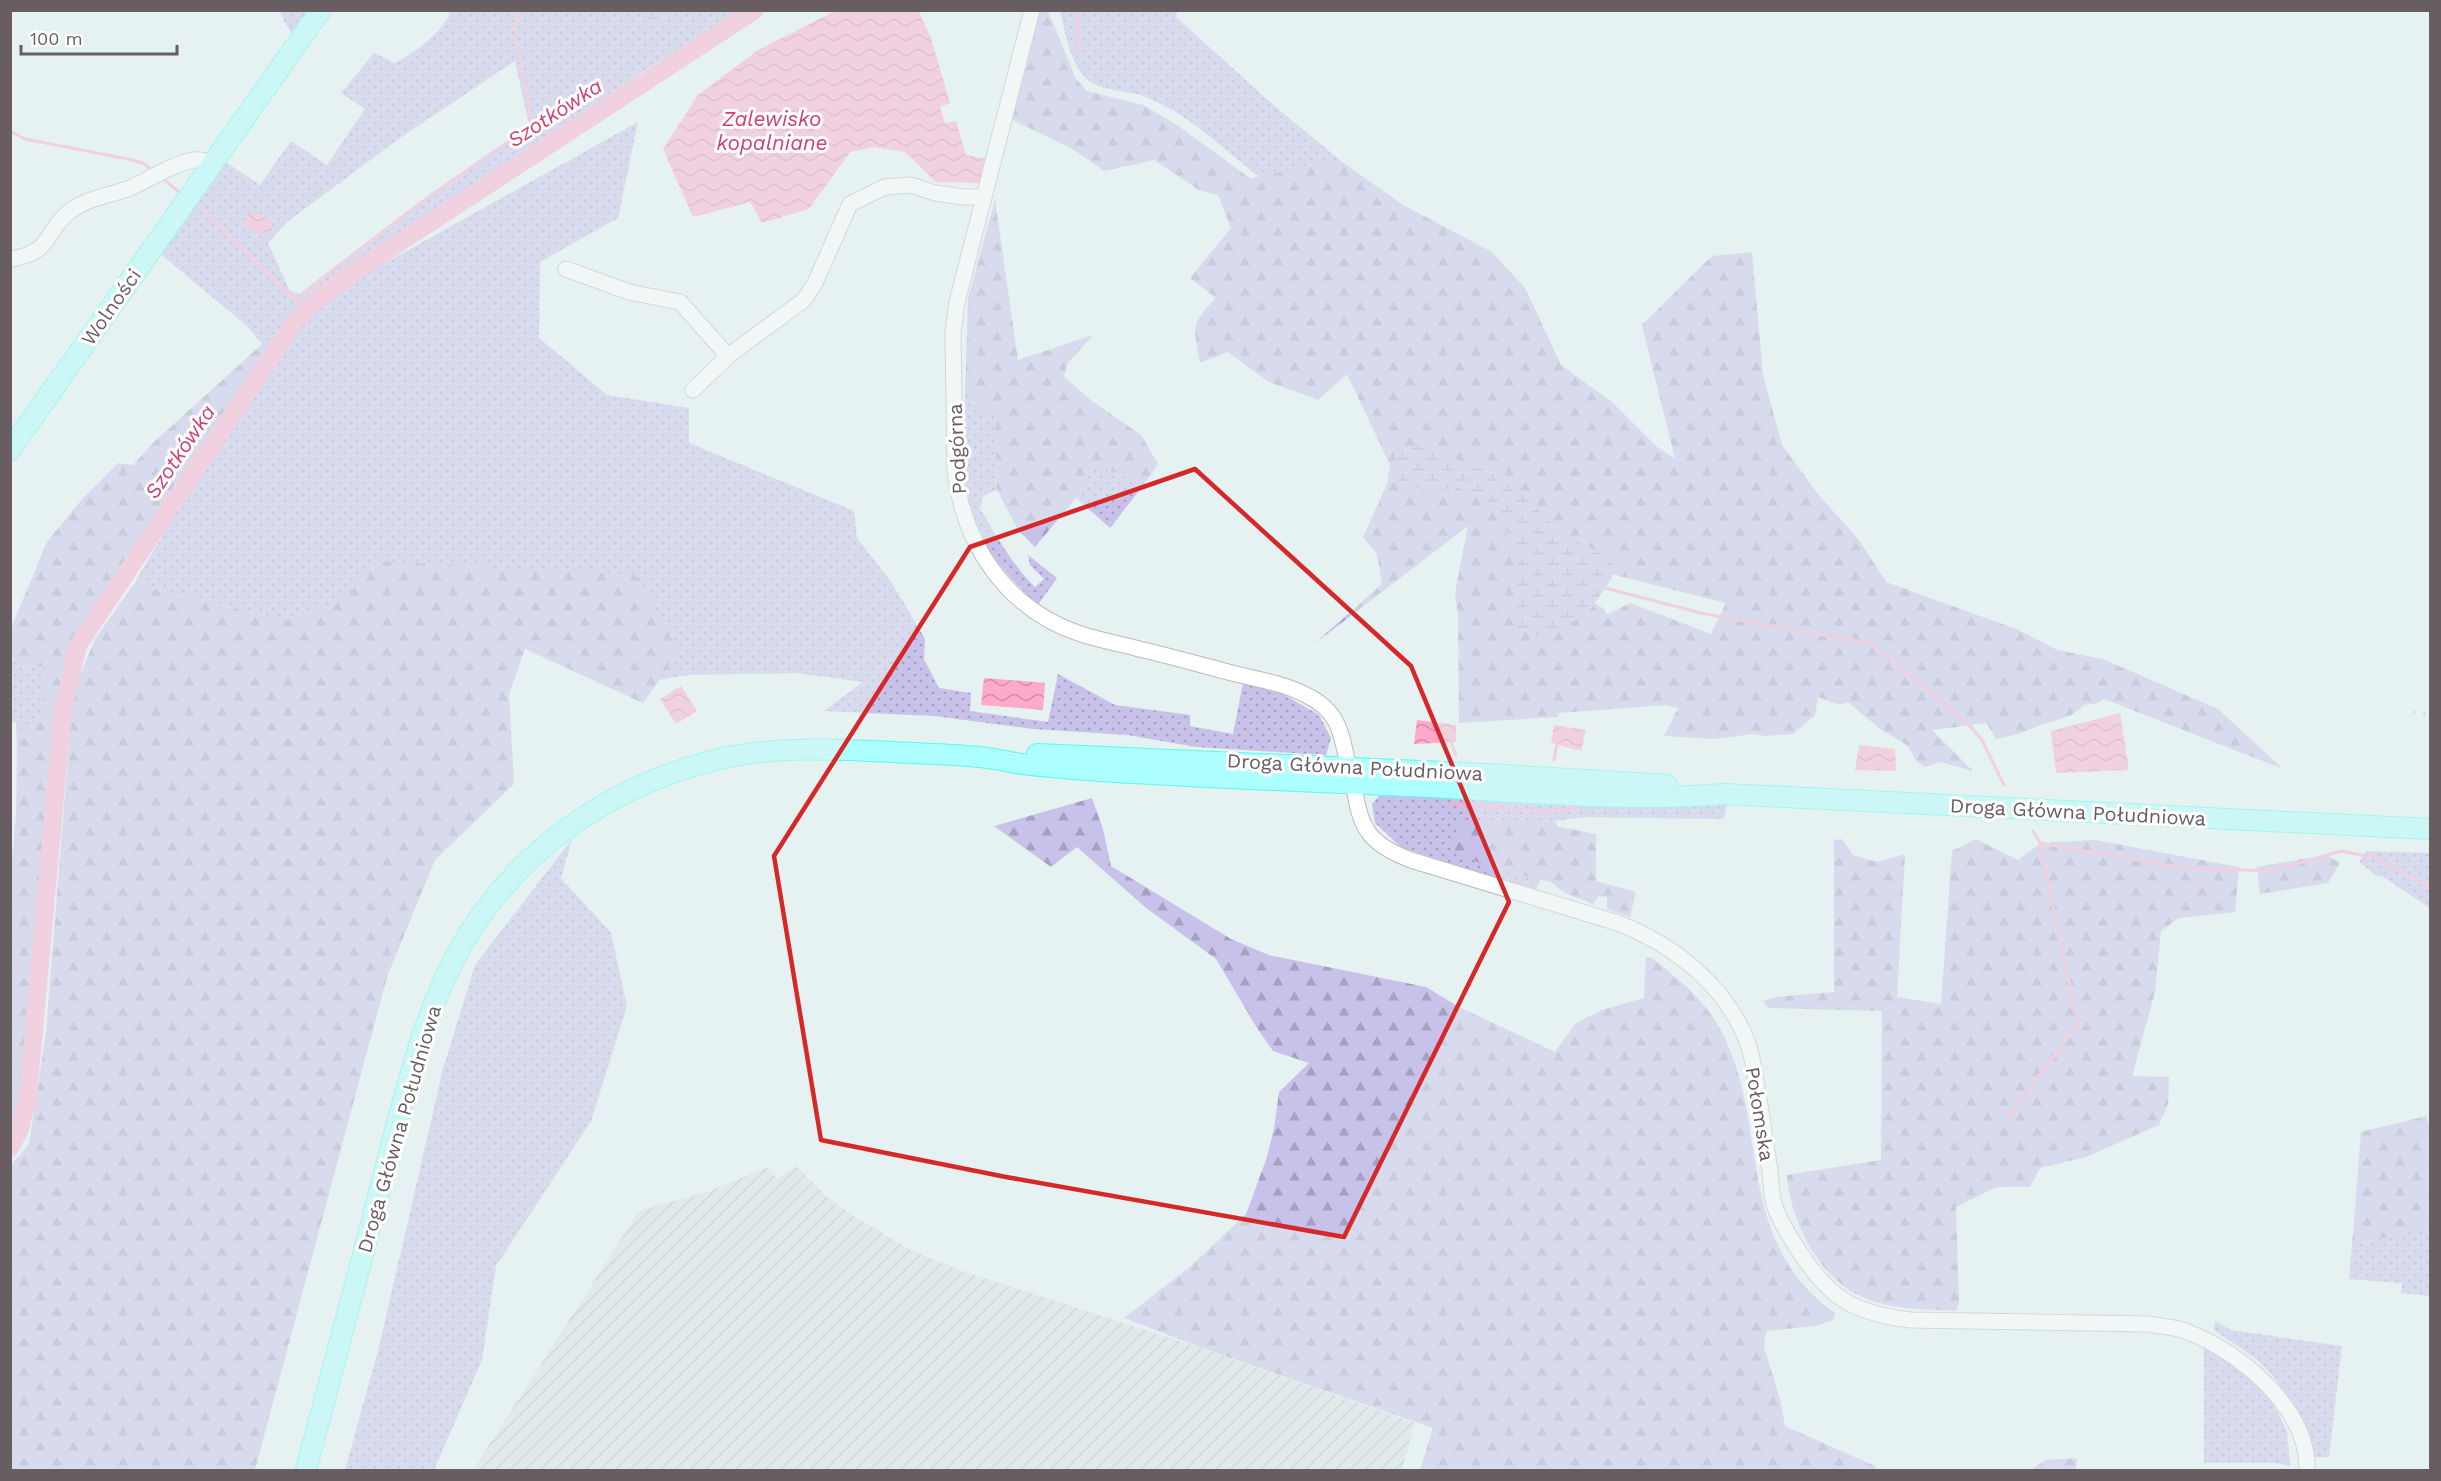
<svg xmlns="http://www.w3.org/2000/svg" width="2441" height="1481" viewBox="0 0 2441 1481" font-family="'Work Sans',sans-serif">
<style>
.industrial{fill:url(#industrial-furrows)}
.grass{fill:url(#grass-dots);fill-rule:evenodd}
.forest{fill:url(#forest-firs);fill-rule:evenodd}
.wetland{fill:url(#wetland-marsh)}
.water{fill:url(#water-waves)}
.lines{fill:none;stroke-linecap:round;stroke-linejoin:round}
.stream{stroke:#ffa9cb;stroke-width:3}
.river{stroke:#ffa9cb;stroke-width:18}
.minor-casing{stroke:#c1b9bb;stroke-width:17}
.major-casing{stroke:#54fde9;stroke-width:22}
.minor{stroke:#fff;stroke-width:15}
.major{stroke:#aeffff;stroke-width:20}
.rail{stroke:#b9b7b8;stroke-width:3;stroke-dasharray:1.5 8;stroke-linecap:butt}
.marked{fill:none;stroke:#d62828;stroke-width:4.5;stroke-linejoin:round}
.labels{text-anchor:middle;stroke-width:6;stroke-linejoin:round;paint-order:stroke}
.street-label{font-size:20px;fill:#685e61;stroke:#fff}
.water-label{font-size:21px;font-style:italic;fill:#ce406e;stroke:#fff}
</style>
<defs>
<pattern id="industrial-furrows" width="10" height="10" patternUnits="userSpaceOnUse" patternTransform="scale(1.5)"><rect width="10" height="10" fill="#dbe2e2"/><path d="M-1 1l2-2M0 10L10 0M9 11l2-2" fill="none" stroke="#b5babb"/></pattern>
<pattern id="grass-dots" width="8" height="8" patternUnits="userSpaceOnUse" patternTransform="scale(1.5)"><rect width="8" height="8" fill="#c8c1ea"/><path d="M2 2h.1M6 6h.1" fill="none" stroke="#a6a0c1" stroke-width="1.8" stroke-linecap="round"/></pattern>
<pattern id="forest-firs" width="22" height="20" patternUnits="userSpaceOnUse" patternTransform="scale(1.5)"><rect width="22" height="20" fill="#c8c1ea"/><path d="M5 1l3.5 6h-7zM16 11l3.5 6h-7z" fill="#a6a0c1"/></pattern>
<pattern id="wetland-marsh" width="20" height="14" patternUnits="userSpaceOnUse" patternTransform="scale(1.5)"><rect width="20" height="14" fill="#c8c1ea"/><path d="M1 5h8M5 5V1M11 12h8M15 12V8" fill="none" stroke="#a6a0c1"/></pattern>
<pattern id="water-waves" width="16" height="10" patternUnits="userSpaceOnUse" patternTransform="scale(1.5)"><rect width="16" height="10" fill="#ffa9cb"/><path d="M0 5q4-4 8 0t8 0" fill="none" stroke="#d28da8"/></pattern>
</defs>
<rect width="100%" height="100%" fill="#e6f1f1"/>
<path class="industrial" d="M796,1166L825,1195L858,1219L911,1250L959,1270L1192,1345L1415,1423L1402,1470H473L639,1211L713,1190L767,1167L777,1179Z"/>
<g class="grass">
<path d="M280,11H312L294,36L284,21Z"/>
<path d="M450,11H743L644,71L500,172L312,298L272,347L262,344L247,326L158,252L224,161L260,185L291,141L327,165L365,109L341,93L374,53L395,63C412,55 447,29 450,11ZM515,61L529,125L403,214L300,294L290,291L268,243L287,222L400,138Z"/>
<path d="M1060,11H1177L1176,17L1271,103L1341,161L1258,176C1223,148 1188,114 1146,97C1127,89 1097,93 1083,75C1069,58 1065,31 1060,11Z"/>
<path d="M638,122L618,218L540,262L539,338L607,395L689,408V443L854,511L857,538L892,583L925,639L924,659L939,688L971,693L970,711L1048,722L1058,674L1115,705L1190,715V726L1233,734L1243,683L1283,694L1319,715L1331,738L1326,755L1196,747L1128,735L1034,729L934,716L824,711L863,682L796,673L688,675L659,680L680,651L380,561L340,602L286,621L134,584L181,504L280,350L309,315L342,287Z"/>
<path d="M965,397L995,416L997,490L983,496L980,508C996,535 1012,565 1035,587L1044,579L1030,565L1028,555L1057,578L1038,605C1014,583 974,541 968,508C961,471 964,434 965,397Z"/>
<path d="M1091,470H1109L1145,483L1110,528L1076,498Z"/>
<path d="M10,656L24,669L44,666L42,713L17,746L16,722H11Z"/>
<path d="M1382,792L1727,805L1723,819L1583,817L1555,821L1560,834L1536,890L1402,848L1375,823L1372,804Z"/>
<path d="M572,839L561,878L611,933L627,1006L591,1121L496,1266L482,1360L434,1470H345L379,1347L443,1069L475,965Z"/>
<path d="M2367,851L2430,853V908L2382,876H2377L2359,862Z"/>
<path d="M2423,1229L2430,1232V1296L2401,1293L2402,1283L2349,1279L2352,1245Z"/>
<path d="M2215,1321L2231,1330L2342,1346L2329,1457H2314C2301,1421 2286,1385 2257,1360C2244,1349 2228,1340 2214,1330Z"/>
<path d="M2204,1346L2229,1360L2267,1392L2287,1431L2290,1466L2275,1463H2204Z"/>
</g>
<g class="forest">
<path d="M1037,11H1048L1076,79L1087,91L1143,105L1177,125L1251,179L1258,176L1341,161L1403,205L1492,252L1525,288L1561,365L1613,403L1657,447L1675,459L1642,325L1712,256L1752,252L1763,375L1782,445L1817,493L1859,540L1886,582L2019,630L2057,650L2103,659L2218,709L2283,769L2104,699L2095,704L2084,705L2070,716L2040,725L2019,734L1996,739L1987,723L1932,730L1973,771L1941,762L1925,767L1917,762L1908,746L1879,728L1848,702L1840,705L1818,697L1815,715L1793,734L1765,736L1752,734L1716,739L1664,736L1678,708L1666,705L1558,713V717L1459,723L1458,615L1455,593L1468,526L1314,644L1382,584L1377,554L1363,537L1387,484L1390,465L1347,374L1318,400L1269,382L1228,352L1200,363C1194,327 1189,326 1216,298L1190,278L1231,228L1218,195L1199,190L1154,160L1104,171L1074,150L1011,119ZM1603,572L1726,603L1711,634L1630,603L1607,615L1604,609L1592,601Z"/>
<path d="M995,200L1018,360L1093,335L1067,364L1064,377L1092,401L1141,435L1158,464L1145,483L1109,470H1091L1076,498L1035,547L1018,530L997,490L995,416L965,397L968,298Z"/>
<path d="M262,344L272,347L73,639L58,707L47,845L20,1119L11,1138L10,883L16,816L17,746L42,713L44,666L24,669L11,656V628L47,542L83,498L118,463L133,465L153,443Z"/>
<path d="M380,561L635,575L680,651L643,703L525,649L509,694L514,784L435,860L387,977L255,1470H11V1165L29,1144L46,1032L73,693L95,639L134,584L286,621L340,602Z"/>
<path d="M1092,798L1103,829L1111,866L1231,939L1269,955L1426,987L1459,1007L1555,1052L1576,1023L1602,1010L1644,998L1646,957L1652,958C1677,978 1703,998 1719,1027C1772,1121 1731,1240 1835,1313L1833,1320L1815,1326L1766,1331L1764,1347L1780,1399L1785,1426L1875,1466L1876,1470H1420L1433,1428L1205,1349L1124,1318L1191,1266L1246,1214L1266,1160L1274,1129L1279,1092L1309,1063L1273,1051L1257,1028L1216,959L1145,907L1077,847L1051,867L994,826Z"/>
<path d="M1460,821L1540,823L1596,834V881L1636,892L1630,917L1607,909V897L1599,896L1593,904L1565,893L1551,882L1489,868L1450,848Z"/>
<path d="M1842,839L1853,855L1877,862L1905,854L1897,997L1941,1004L1952,851L1976,839L2018,860L2041,843L2095,840L2239,867L2235,912L2179,918L2161,931L2155,992L2132,1076L2169,1077L2168,1104L2159,1125L2086,1157L2040,1168L2030,1187H1997L1956,1207L1959,1303L1956,1311C1925,1309 1889,1310 1860,1296C1818,1276 1790,1220 1787,1175L1881,1160L1882,1011L1768,1008L1763,1001L1776,997L1834,992V840Z"/>
<path d="M2326,855L2340,863L2328,883L2260,894L2257,867Z"/>
<path d="M2426,1116L2430,1128V1232L2423,1229L2352,1245L2361,1132Z"/>
<path d="M2077,1458L2076,1470H2031L2045,1460Z"/>
</g>
<g class="wetland">
<path d="M643,11H679L655,29Z"/>
<path d="M1419,446L1483,469L1508,482L1565,535L1612,559V578L1590,610L1558,632L1537,637L1516,629V596L1519,569L1501,521L1478,493L1457,488L1433,492L1396,482L1394,447Z"/>
</g>
<g class="water">
<path d="M918,10L931,38L950,103L940,107L945,123L956,121L966,155L986,159L980,183L936,182L905,152L874,147L850,152L809,209L762,223L750,202L693,217L663,149L698,95L758,50L835,11Z"/>
<path d="M251,211L267,217L273,226L271,231L257,234L243,223Z"/>
<path d="M984,678L1045,683L1043,710L981,705Z"/>
<path d="M681,686L697,711L676,724L660,699Z"/>
<path d="M2120,713L2129,770L2056,773L2051,731Z"/>
<path d="M1417,720L1456,725V742L1414,744Z"/>
<path d="M1554,725L1586,730L1581,751L1551,743Z"/>
<path d="M1859,745L1895,749L1896,771L1855,770Z"/>
</g>
<g class="lines">
<g class="stream">
<path d="M1077,10L1079,52"/>
<path d="M10,131L25,139L128,159L143,163L154,171"/>
<path d="M161,177L179,192"/>
<path d="M197,205L306,310"/>
<path d="M295,299L431,195L532,126L515,29L521,10"/>
<path d="M1605,588L1705,614L1869,643L1962,717L1982,740L2004,785"/>
<path d="M1451,743L1456,755"/>
<path d="M1554,760L1557,744"/>
<path d="M1451,804L1551,812L1580,806"/>
<path d="M2040,843L2183,868L2271,871L2341,851L2375,858L2430,887"/>
<path d="M2009,1116L2078,1024L2040,843L2033,831"/>
</g>
<path class="river" d="M10,1148L20,1129L28,1096L63,708L78,645L275,351L294,323L312,304L341,281L755,10"/>
<g class="minor-casing">
<g id="minor">
<path d="M1032,10L957,302L953,333L955,472C964,545 1006,608 1078,633C1097,640 1119,643 1139,649C1170,656 1201,665 1232,673C1256,679 1283,683 1306,695C1339,711 1341,732 1348,765C1350,772 1354,779 1354,786C1360,829 1369,844 1411,860L1618,923C1674,945 1727,986 1748,1044C1752,1054 1753,1066 1755,1076C1761,1107 1765,1139 1770,1171C1771,1182 1771,1196 1775,1207C1780,1222 1790,1237 1799,1251C1830,1299 1854,1313 1910,1320L2148,1324C2160,1326 2174,1327 2185,1331C2238,1350 2309,1408 2307,1470"/>
<path d="M10,259C55,253 43,230 73,209C89,198 111,195 130,188C150,179 172,164 194,160C200,159 206,161 212,164"/>
<path d="M566,269L629,292L680,302L728,356"/>
<path d="M693,390L728,356L804,300L815,283L850,204L885,187L911,185L935,193L963,197H984"/>
</g>
</g>
<g class="major-casing">
<g id="major">
<path d="M10,450L321,10"/>
<path d="M1037,754L1487,774L1667,785"/>
<path d="M306,1470C332,1373 358,1275 383,1177C404,1099 421,1017 462,945C517,850 610,786 715,760C772,746 835,749 894,752C922,754 951,754 979,757C992,758 1004,761 1016,763C1035,766 1054,767 1073,769C1192,778 1312,781 1432,787C1529,792 1628,802 1725,794L2430,829"/>
</g>
</g>
<use href="#minor" class="minor"/>
<use href="#major" class="major"/>
<path class="rail" d="M2414,712L2430,715"/>
</g>
<path d="M0 0H2441V1481H0ZM1195,469L1411,666L1509,902L1344,1237L1006,1177L821,1140L774,856L970,547Z" fill="#e6f1f1" fill-opacity=".55" fill-rule="evenodd"/>
<path class="marked" d="M1195,469L1411,666L1509,902L1344,1237L1006,1177L821,1140L774,856L970,547Z"/>
<g class="labels">
<g class="street-label">
<text transform="translate(111 307) rotate(-55)" y="7">Wolności</text>
<text transform="translate(957 449) rotate(-93)" y="7">Podgórna</text>
<text transform="translate(1355 767) rotate(3)" y="7">Droga Główna Południowa</text>
<text transform="translate(2078 812) rotate(3)" y="7">Droga Główna Południowa</text>
<text transform="translate(1760 1114) rotate(81)" y="7">Połomska</text>
<text transform="translate(399 1129) rotate(-74)" y="7">Droga Główna Południowa</text>
</g>
<g class="water-label">
<text transform="translate(555 113) rotate(-33)" y="7">Szotkówka</text>
<text x="772" y="126">Zalewisko<tspan x="772" dy="24">kopalniane</tspan></text>
<text transform="translate(180 452) rotate(-56)" y="7">Szotkówka</text>
</g>
</g>
<rect width="2441" height="1481" fill="none" stroke="#685e61" stroke-width="24"/>
<path d="M21 45v9h156v-9" fill="none" stroke="#685e61" stroke-width="3"/>
<text x="30" y="45" font-size="18" fill="#685e61" stroke="#ffffff" stroke-width="4.5" paint-order="stroke">100 m</text>
</svg>
